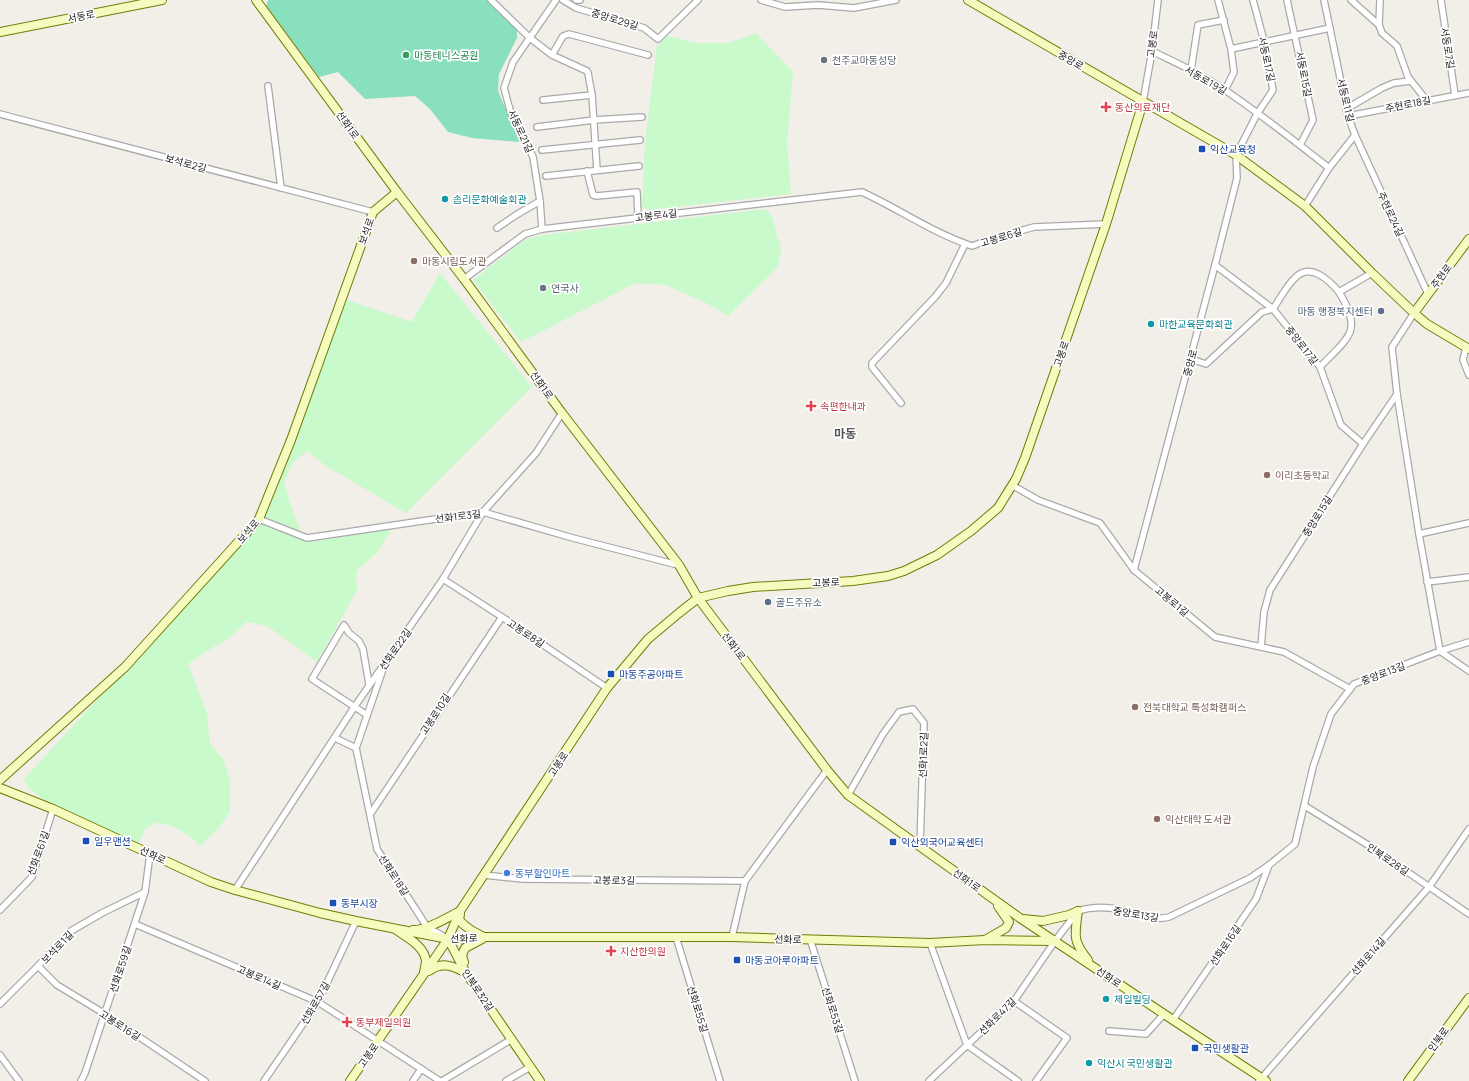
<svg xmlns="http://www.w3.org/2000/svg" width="1469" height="1081" viewBox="0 0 1469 1081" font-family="Manrope,'Noto Sans KR',sans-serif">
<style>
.park{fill:#c8facc}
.pitch{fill:#88e0be}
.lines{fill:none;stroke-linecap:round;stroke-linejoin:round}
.street-casing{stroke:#a9a9a9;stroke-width:8}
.secondary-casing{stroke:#707d05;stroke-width:10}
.street{stroke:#fff;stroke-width:5.5}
.secondary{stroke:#f7fabf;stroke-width:8}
.leisure-dot{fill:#2e9e5b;stroke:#fff;stroke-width:1.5}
.worship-dot{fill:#6b7280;stroke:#fff;stroke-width:1.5}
.health-dot{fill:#e0444e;stroke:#fff;stroke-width:1.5}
.transit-dot{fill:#1a4fb4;stroke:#fff;stroke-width:1.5}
.culture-dot{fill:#0f9aa8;stroke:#fff;stroke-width:1.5}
.education-dot{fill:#8d6e63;stroke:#fff;stroke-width:1.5}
.service-dot{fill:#5c6f8a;stroke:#fff;stroke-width:1.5}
.shop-dot{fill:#3f7fe0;stroke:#fff;stroke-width:1.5}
.labels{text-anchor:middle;stroke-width:3.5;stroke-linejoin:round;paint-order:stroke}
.street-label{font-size:10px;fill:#222;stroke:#fff}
.leisure-label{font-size:10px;fill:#27864d;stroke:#fff;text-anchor:start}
.worship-label{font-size:10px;fill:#5b616d;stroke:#fff;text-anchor:start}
.health-label{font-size:10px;fill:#be3a42;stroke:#fff;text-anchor:start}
.transit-label{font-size:10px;fill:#164399;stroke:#fff;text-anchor:start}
.culture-label{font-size:10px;fill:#0d838f;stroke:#fff;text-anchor:start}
.education-label{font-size:10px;fill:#785e54;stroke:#fff;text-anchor:start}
.service-label{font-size:10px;fill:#4e5e75;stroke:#fff;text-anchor:end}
.shop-label{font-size:10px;fill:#366cbe;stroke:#fff;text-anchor:start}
.quarter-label{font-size:12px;font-weight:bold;fill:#555;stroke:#fff}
</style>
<rect width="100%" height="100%" fill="#f2efe9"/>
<g class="park">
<path d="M756,33L793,72L787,142L791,194L649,210L642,206L645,142L657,46L667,36L696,43H728Z"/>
<path d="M766,209L772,217L781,249L778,267L728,316L706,303L666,285L636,283L521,342L473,280L526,239L543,235Z"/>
<path d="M440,273L532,387L406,513L323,464L308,451L294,461L284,481L291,506L300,531L263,517L344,299L412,322Z"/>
<path d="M260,523L308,542L390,528L389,534L377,553L358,569L355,579L358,588L317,662L267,626L247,622L225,641L213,647L188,664L207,714L210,744L224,760L230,781V811L220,827L200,846C194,837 168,821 156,823C153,824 148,827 145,829L139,843L41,798L29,789L24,779Z"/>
</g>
<path class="pitch" d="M268,0H486L517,30V38L499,74L498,91L520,142L472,138L448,132L430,109L415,96L365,99L338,72L319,77L266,6Z"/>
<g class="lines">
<g class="street-casing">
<g id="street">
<path d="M491,0L530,38L552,55L587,71L588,73L592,95L597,170"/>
<path d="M563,0L576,8L644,28L658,39L698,0"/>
<path d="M576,0H580"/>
<path d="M761,0L785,7L818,5L854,8L896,0"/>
<path d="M1218,0L1231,49L1234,72L1225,90"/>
<path d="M1287,0L1313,120L1300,145"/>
<path d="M1351,0L1379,25L1382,33L1397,46L1408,77L1427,101"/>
<path d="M1441,0L1455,95"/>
<path d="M1379,25L1380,0"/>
<path d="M1231,49L1330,28"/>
<path d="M1152,51C1176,63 1202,74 1225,90C1260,114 1295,141 1329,168"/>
<path d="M552,55L563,36L569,34L648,55"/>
<path d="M1191,70L1198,25L1224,20"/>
<path d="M268,86L281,188"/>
<path d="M543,100L592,95"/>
<path d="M1143,102L1152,51L1158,0"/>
<path d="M1346,109L1382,88L1394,83L1411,81"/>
<path d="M0,114L373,212"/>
<path d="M1348,116L1469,93"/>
<path d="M537,127L594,120L642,117"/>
<path d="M1355,135L1428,294"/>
<path d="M542,150L640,140"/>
<path d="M587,171L593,195L597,196L637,192L638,217"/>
<path d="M546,176L639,166"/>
<path d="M1305,206L1329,168L1355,135L1348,116L1324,0"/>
<path d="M497,228L516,215L540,201"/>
<path d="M542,229L540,201L533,157L510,110L504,88L513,62L556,0"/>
<path d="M1215,265L1273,309L1320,367L1341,425L1363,444"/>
<path d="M464,279L525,234L542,229L862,192C899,209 933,233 972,246L991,239L1034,227L1106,224"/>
<path d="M1466,347L1463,360L1469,375"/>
<path d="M1191,359L1206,364L1262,312L1273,309C1280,299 1286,286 1295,278C1310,262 1329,280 1339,292L1372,273"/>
<path d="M1320,367C1328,358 1350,340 1351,328C1353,316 1345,302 1339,292"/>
<path d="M901,403L872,367V363L935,297L946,283L965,244"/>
<path d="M1012,485L1038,500L1100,523L1134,570L1215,637L1284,652L1350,689"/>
<path d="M259,519L307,538L483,512L573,538L678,565"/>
<path d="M1419,534L1469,523"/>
<path d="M1134,570L1215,265L1237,178L1236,155L1257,114L1273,90L1264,41L1253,0"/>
<path d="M443,579L502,617L607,688"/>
<path d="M1427,582L1469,577"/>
<path d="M1261,647L1264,612L1270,590L1363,444L1397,394"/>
<path d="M1440,651L1469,671"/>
<path d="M1440,651L1469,642"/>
<path d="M383,669L356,748L377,849L427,927L443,936"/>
<path d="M367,715L312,679L344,625L349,633L359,641L363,649L369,684"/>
<path d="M335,738L356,748"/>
<path d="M848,795L883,734L899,712L913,709L924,723L920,846"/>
<path d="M1305,806L1368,845L1469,914"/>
<path d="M371,813L502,617"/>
<path d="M484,875L523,879L745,881"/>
<path d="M235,890L355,706L443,579L483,512L536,453L562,413"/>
<path d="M0,910L32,877L53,809"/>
<path d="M135,924L318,1002L440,1081"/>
<path d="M676,937L720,1081"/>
<path d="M732,937L745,881L827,770"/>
<path d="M810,939L855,1081"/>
<path d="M930,943L967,1045L1018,1081"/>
<path d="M38,966L57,985L105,1014L205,1081"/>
<path d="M1014,1001L1067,1038L1036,1081"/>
<path d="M0,1004L38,966L71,931L102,913L145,892"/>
<path d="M1173,1020L1256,899L1269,865"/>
<path d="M1109,1031L1146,1034L1164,1014"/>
<path d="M0,1055L19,1081"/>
<path d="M81,1081L85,1073L145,892L150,854"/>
<path d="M264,1081L318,1002L356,921"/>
<path d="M413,1081L421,1069"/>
<path d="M442,1081L512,1039"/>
<path d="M506,1081L530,1067"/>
<path d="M929,1081L1014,1001L1055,941L1078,911C1094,906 1110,907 1125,911C1140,914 1154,921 1169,917L1250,878L1269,865L1295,844L1313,767L1331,714L1354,684L1440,651L1419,534L1397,394L1392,347L1414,313"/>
<path d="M1259,1081L1429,887L1469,829"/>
</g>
</g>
<g class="secondary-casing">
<g id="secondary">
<path d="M256,0L397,192L464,279L562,413L679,565L698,598L827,770L848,795L1020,918L1173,1020L1266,1081"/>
<path d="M968,0L1236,155L1305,206L1372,273L1414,313L1427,324L1469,349"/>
<path d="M0,32L162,0"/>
<path d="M1414,313L1469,239"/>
<path d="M0,780L125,667L259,519L291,440L373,212L397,192"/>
<path d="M0,788L53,809L211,882L235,890L320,913L356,921L448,939L484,937H732L930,943L985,940L1054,941"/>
<path d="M1078,911C1075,934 1072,941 1088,960"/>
<path d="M460,914L459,920C466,928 474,932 484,937"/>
<path d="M1023,919L1043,921L1069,915L1078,911"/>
<path d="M395,929C406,937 424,945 426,961C426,965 424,970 424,973"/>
<path d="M413,930C425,931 449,917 460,911"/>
<path d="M448,939L466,973L540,1081"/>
<path d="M985,940L1006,928L1009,922L998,906"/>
<path d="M464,962L462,955L465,948L482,939"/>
<path d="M429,971C441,961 454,966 466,973"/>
<path d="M350,1081L448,939L460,911L607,688L648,639L679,613L698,598L728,591L753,587L853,581L888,576L904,571L937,555L971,531L998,508L1016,479L1025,458L1106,224L1143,102"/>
<path d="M1408,1081L1469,998"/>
</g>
</g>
<use href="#street" class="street"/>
<use href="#secondary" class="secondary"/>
</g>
<circle class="leisure-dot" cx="406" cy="55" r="4"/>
<g class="worship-dot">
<circle cx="824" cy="60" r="4"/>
<circle cx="543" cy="288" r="4"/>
</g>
<g class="health-dot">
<path d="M1104 101h4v4h4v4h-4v4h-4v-4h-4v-4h4z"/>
<path d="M809 400h4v4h4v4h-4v4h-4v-4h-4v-4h4z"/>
<path d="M609 945h4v4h4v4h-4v4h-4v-4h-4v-4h4z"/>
<path d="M345 1016h4v4h4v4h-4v4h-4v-4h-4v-4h4z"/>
</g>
<g class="transit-dot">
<rect x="1198" y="145" width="8" height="8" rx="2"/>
<rect x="607" y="670" width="8" height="8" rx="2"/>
<rect x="82" y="837" width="8" height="8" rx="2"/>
<rect x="889" y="838" width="8" height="8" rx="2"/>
<rect x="329" y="899" width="8" height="8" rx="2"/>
<rect x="733" y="956" width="8" height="8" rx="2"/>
<rect x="1191" y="1044" width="8" height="8" rx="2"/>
</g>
<g class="culture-dot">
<circle cx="445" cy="199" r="4"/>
<circle cx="1151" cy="324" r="4"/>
<circle cx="1106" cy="999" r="4"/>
<circle cx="1089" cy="1063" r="4"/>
</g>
<g class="education-dot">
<circle cx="414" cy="261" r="4"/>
<circle cx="1267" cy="475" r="4"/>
<circle cx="1135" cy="707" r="4"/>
<circle cx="1157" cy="819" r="4"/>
</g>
<g class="service-dot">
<circle cx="1381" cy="311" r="4"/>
<circle cx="768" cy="602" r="4"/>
</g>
<circle class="shop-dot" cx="507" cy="873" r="4"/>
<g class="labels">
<g class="street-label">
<text transform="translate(81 16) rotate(-11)" y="4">서동로</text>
<text transform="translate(615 19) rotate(17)" y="4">중앙로29길</text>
<text transform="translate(1152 44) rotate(-82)" y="4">고봉로</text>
<text transform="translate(1448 48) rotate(81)" y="4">서동로7길</text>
<text transform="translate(1267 59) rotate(78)" y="4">서동로17길</text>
<text transform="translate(1071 60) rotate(30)" y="4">중앙로</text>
<text transform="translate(1304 74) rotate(79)" y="4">서동로15길</text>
<text transform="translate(1206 80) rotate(30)" y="4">서동로19길</text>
<text transform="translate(1346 100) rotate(77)" y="4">서동로11길</text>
<text transform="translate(1408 104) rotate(-11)" y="4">주현로18길</text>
<text transform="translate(348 125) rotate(54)" y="4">선화1로</text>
<text transform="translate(521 131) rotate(65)" y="4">서동로21길</text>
<text transform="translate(186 163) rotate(15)" y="4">보석로2길</text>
<text transform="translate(1391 214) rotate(65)" y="4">주현로24길</text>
<text transform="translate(656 215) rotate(-7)" y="4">고봉로4길</text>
<text transform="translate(366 231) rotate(-70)" y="4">보석로</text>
<text transform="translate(1001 237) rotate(-17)" y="4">고봉로6길</text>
<text transform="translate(1441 276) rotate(-53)" y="4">주현로</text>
<text transform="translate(1302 345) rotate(52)" y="4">중앙로17길</text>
<text transform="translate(1061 354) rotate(-71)" y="4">고봉로</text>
<text transform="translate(1190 363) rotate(-75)" y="4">중앙로</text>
<text transform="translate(542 385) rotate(54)" y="4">선화1로</text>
<text transform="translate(458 516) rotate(-7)" y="4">선화1로3길</text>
<text transform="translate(1317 516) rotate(-58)" y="4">중앙로15길</text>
<text transform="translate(248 531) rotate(-50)" y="4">보석로</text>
<text transform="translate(826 582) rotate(-2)" y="4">고봉로</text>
<text transform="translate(1172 601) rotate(40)" y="4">고봉로1길</text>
<text transform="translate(526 633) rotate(34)" y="4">고봉로8길</text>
<text transform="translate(734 646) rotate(53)" y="4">선화1로</text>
<text transform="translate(395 649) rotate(-55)" y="4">선화로22길</text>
<text transform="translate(1383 673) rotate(-21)" y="4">중앙로13길</text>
<text transform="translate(435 714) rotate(-57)" y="4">고봉로10길</text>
<text transform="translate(923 755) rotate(-88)" y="4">선화1로2길</text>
<text transform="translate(558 764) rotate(-57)" y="4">고봉로</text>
<text transform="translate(38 853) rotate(-70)" y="4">선화로61길</text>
<text transform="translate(153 855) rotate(25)" y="4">선화로</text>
<text transform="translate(1388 859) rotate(34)" y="4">인북로28길</text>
<text transform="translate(394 875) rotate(57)" y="4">선화로18길</text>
<text transform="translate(614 880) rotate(1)" y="4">고봉로3길</text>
<text transform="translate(967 880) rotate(36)" y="4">선화1로</text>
<text transform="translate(1136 914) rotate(10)" y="4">중앙로13길</text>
<text transform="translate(464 938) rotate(-2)" y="4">선화로</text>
<text transform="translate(788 939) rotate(1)" y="4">선화로</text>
<text transform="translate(1225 945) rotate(-56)" y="4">선화로16길</text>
<text transform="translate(57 947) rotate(-46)" y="4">보석로1길</text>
<text transform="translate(1368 956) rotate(-49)" y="4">선화로14길</text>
<text transform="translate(120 969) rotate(-72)" y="4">선화로59길</text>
<text transform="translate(259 977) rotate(23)" y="4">고봉로14길</text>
<text transform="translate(1109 977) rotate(34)" y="4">선화로</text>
<text transform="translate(478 990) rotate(56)" y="4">인북로32길</text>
<text transform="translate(315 1003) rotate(-60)" y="4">선화로57길</text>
<text transform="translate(698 1009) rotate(73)" y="4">선화로55길</text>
<text transform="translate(833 1010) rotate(72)" y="4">선화로53길</text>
<text transform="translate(997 1016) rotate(-45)" y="4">선화로47길</text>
<text transform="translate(120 1025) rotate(33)" y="4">고봉로16길</text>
<text transform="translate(1438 1039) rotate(-54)" y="4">인북로</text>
<text transform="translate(368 1055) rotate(-56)" y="4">고봉로</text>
</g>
<g class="leisure-label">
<text x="414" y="59">마동테니스공원</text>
</g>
<g class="worship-label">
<text x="832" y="64">천주교마동성당</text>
<text x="551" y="292">연국사</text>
</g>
<g class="health-label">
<text x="1115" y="111">동산의료재단</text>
<text x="820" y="410">속편한내과</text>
<text x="620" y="955">지산한의원</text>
<text x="356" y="1026">동부제일의원</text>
</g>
<g class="transit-label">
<text x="1210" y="153">익산교육청</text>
<text x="619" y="678">마동주공아파트</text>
<text x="94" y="845">일우맨션</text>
<text x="901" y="846">익산외국어교육센터</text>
<text x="341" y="907">동부시장</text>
<text x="745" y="964">마동코아루아파트</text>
<text x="1203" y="1052">국민생활관</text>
</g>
<g class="culture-label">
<text x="453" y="203">솜리문화예술회관</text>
<text x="1159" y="328">마한교육문화회관</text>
<text x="1114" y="1003">제일빌딩</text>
<text x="1097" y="1067">익산시 국민생활관</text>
</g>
<g class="education-label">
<text x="422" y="265">마동시립도서관</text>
<text x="1275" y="479">이리초등학교</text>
<text x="1143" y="711">전북대학교 특성화캠퍼스</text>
<text x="1165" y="823">익산대학 도서관</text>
</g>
<g class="service-label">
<text x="1373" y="315">마동 행정복지센터</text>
<text x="776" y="606" text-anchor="start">골드주유소</text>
</g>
<g class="shop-label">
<text x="515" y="877">동부할인마트</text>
</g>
<g class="quarter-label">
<text x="845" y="438">마동</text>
</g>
</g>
</svg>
